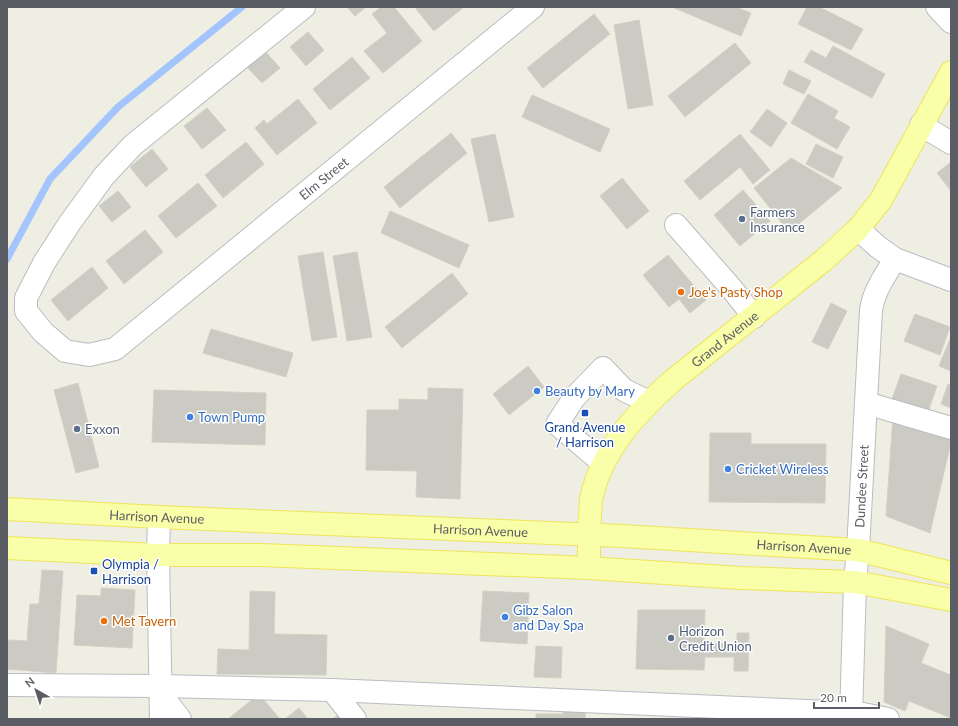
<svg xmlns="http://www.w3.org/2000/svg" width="958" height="726" viewBox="0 0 958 726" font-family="Lato,sans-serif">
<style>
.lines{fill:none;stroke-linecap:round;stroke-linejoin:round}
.stream{stroke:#a4c4fd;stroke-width:7}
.building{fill:#cbcac3;stroke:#d2d1c2}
.minor-casing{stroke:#bbbcc2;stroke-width:24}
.major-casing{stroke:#efe45b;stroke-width:24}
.minor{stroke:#fff;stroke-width:22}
.major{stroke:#f9fea9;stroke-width:22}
.service-dot{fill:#5c6f8a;stroke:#fff;stroke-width:1.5}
.food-dot{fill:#e8710a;stroke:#fff;stroke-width:1.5}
.shop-dot{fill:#3f7fe0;stroke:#fff;stroke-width:1.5}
.transit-dot{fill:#1a4fb4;stroke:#fff;stroke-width:1.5}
.labels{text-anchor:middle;stroke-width:3;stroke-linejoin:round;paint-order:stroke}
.street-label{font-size:13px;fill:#5b5d64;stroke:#fff}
.service-label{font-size:13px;fill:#4e5e75;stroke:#fff;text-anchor:start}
.food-label{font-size:13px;fill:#c56008;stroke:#fff;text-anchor:start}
.shop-label{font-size:13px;fill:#366cbe;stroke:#fff;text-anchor:start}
.transit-label{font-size:13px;fill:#164399;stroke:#fff}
</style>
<rect width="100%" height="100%" fill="#eeeee3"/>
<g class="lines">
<path class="stream" d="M7,259L50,179L118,107L242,7"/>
</g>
<g class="building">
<path d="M347,7H366L355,16Z"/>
<path d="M381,7H394L422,41L383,73L364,51L387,33L372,14Z"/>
<path d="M418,7H464L434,31L416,9Z"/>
<path d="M672,7H736L751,13L741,36Z"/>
<path d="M807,7H819L863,29L851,50L798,24Z"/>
<path d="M594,14L610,34L543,88L527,68Z"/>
<path d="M639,20L653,105L628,109L614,25Z"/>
<path d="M308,32L324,50L306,66L290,47Z"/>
<path d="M735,43L751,63L685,117L668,96Z"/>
<path d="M833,46L885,74L872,98L804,62L811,50L826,58Z"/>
<path d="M264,50L280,68L262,83L246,66Z"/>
<path d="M352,57L370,78L330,110L313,89Z"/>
<path d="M789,70L811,81L804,94L783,84Z"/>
<path d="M808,94L838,111L834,118L850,127L837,149L791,123Z"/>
<path d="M532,95L610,129L600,152L522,117Z"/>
<path d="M298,99L317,123L277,155L255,128L264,120L267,124Z"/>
<path d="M207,108L226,130L202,149L184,126Z"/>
<path d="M767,109L787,123L771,147L750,132Z"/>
<path d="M451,133L467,153L400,208L384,187Z"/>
<path d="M495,134L514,217L489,222L471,139Z"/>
<path d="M740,134L770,170L753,184L740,167L700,200L684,181Z"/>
<path d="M246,142L264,164L223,198L205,175Z"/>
<path d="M816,144L843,157L833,178L806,164Z"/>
<path d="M152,149L168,169L146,187L130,167Z"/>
<path d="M791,158L842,188L789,232L754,188Z"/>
<path d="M951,162V191L937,173Z"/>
<path d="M622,178L649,211L627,229L600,196Z"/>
<path d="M198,183L217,206L176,238L158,216Z"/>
<path d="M743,190L770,221L740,246L714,215Z"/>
<path d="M118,191L131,207L112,222L99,206Z"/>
<path d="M390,211L469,245L459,268L381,233Z"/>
<path d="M145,230L163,252L124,284L106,261Z"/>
<path d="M323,252L337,337L312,341L298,256Z"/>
<path d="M357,252L372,337L347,341L333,256Z"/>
<path d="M668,255L706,300L690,313L679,299L669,307L643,275Z"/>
<path d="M92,267L108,288L68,321L51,300Z"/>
<path d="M452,273L468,294L402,348L385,327Z"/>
<path d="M831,303L847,311L828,349L812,342Z"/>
<path d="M915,314L950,327L940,355L904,341Z"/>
<path d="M211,329L293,353L286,377L203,353Z"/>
<path d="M951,337V371L939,366Z"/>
<path d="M528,366L544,387L509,415L493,394Z"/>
<path d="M901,374L937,386L928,412L892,399Z"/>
<path d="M78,383L99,467L76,473L54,390Z"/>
<path d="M948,384L951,385V408L941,404Z"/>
<path d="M428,388L463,389L460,499L416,497L417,471L366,470L367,410H399V399L428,400Z"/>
<path d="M154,390L266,393L265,445L152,442Z"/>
<path d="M893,417L951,431V442L930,533L886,516Z"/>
<path d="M710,433H751V444H826L825,503L709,502Z"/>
<path d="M42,570L63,571L56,673L7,669V640L27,641L30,604H39Z"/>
<path d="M101,588L135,590L132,648L74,645L77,595L101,596Z"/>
<path d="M250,591L275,592L274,634L327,635L326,675L217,674L218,649L249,650Z"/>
<path d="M483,591L529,593L527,644L480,641Z"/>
<path d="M638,610H705L704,643L737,644V633H749L748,671H734V657H705L704,670L636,669Z"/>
<path d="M886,626L929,644L921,663L951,675V718L909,701L905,711L884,702Z"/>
<path d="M536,646L562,647L561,678L534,677Z"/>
<path d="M259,694L279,718L228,719Z"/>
<path d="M563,704H586L585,719H536V714H563Z"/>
<path d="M299,708L308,719H285Z"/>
<path d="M339,714L343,719H333Z"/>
</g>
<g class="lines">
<g class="minor-casing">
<g id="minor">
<path id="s1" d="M304,7L133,145L104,176L69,224L44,263L26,298V311L43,332L65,351L89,355L115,349L533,7"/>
<path d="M937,7L951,22"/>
<path d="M921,125L951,143"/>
<path d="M676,225L732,289L754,317"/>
<path d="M858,229L878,247L895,259L951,280"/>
<path d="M866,403L951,428"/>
<path d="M603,463L557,424L574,398L603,368L624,390L649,402"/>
<path d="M159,517L158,555L161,719"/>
<path d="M7,685L160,686L332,690L852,713L863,714L888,719"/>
<path d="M332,690L355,719"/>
<path d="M160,693L180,719"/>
<path id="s2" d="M851,719L855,582L858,550L871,310C874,290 885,276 895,259"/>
</g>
</g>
<g class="major-casing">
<g id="major">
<path id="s3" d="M7,509L159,517L623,536L858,550L951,573"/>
<path d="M7,548L158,555H261L589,568L741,578L855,582L951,600"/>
<path id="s4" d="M589,568C589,550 589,532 590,513C591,507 590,500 592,495C603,448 638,412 672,381L824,260L858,229L881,200L951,72"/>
</g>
</g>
<use href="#minor" class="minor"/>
<use href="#major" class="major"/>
</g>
<g class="service-dot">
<circle cx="742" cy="219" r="4"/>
<circle cx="77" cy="429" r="4"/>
<circle cx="671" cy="638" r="4"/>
</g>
<g class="food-dot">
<circle cx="681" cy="292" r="4"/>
<circle cx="104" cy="621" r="4"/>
</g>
<g class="shop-dot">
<circle cx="537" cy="391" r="4"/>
<circle cx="190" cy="417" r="4"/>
<circle cx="728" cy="469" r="4"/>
<circle cx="505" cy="617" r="4"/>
</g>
<g class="transit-dot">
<rect x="581" y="409" width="8" height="8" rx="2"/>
<rect x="90" y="567" width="8" height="8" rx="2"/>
</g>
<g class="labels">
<g class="street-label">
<text dy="5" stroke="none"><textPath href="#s1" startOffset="797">Elm Street</textPath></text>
<text dy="5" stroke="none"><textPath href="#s4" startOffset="282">Grand Avenue</textPath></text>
<text dy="5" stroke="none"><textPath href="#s2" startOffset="233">Dundee Street</textPath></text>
<text dy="5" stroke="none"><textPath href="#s3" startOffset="150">Harrison Avenue</textPath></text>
<text dy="5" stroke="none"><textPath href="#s3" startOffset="474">Harrison Avenue</textPath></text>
<text dy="5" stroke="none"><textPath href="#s3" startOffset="798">Harrison Avenue</textPath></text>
</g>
<g class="service-label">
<text x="750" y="217">Farmers<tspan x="750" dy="15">Insurance</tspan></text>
<text x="85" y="434">Exxon</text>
<text x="679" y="636">Horizon<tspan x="679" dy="15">Credit Union</tspan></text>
</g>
<g class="food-label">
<text x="689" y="297">Joe's Pasty Shop</text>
<text x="112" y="626">Met Tavern</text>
</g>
<g class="shop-label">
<text x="545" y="396">Beauty by Mary</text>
<text x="198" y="422">Town Pump</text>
<text x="736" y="474">Cricket Wireless</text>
<text x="513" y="615">Gibz Salon<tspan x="513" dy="15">and Day Spa</tspan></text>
</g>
<g class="transit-label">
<text x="585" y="432">Grand Avenue<tspan x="585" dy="15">/ Harrison</tspan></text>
<text x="102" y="569" text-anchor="start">Olympia /<tspan x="102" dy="15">Harrison</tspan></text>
</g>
</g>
<rect width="958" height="726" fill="none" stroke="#5b5d64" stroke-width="16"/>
<g transform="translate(36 690) rotate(321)" stroke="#ffffff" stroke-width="3" paint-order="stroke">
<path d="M0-3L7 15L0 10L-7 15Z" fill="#5b5d64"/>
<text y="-6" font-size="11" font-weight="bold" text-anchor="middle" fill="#5b5d64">N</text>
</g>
<path d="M814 702v6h65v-6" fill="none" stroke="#5b5d64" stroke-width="2"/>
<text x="820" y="702" font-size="12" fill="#5b5d64" stroke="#ffffff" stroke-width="3" paint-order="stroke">20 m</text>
</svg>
